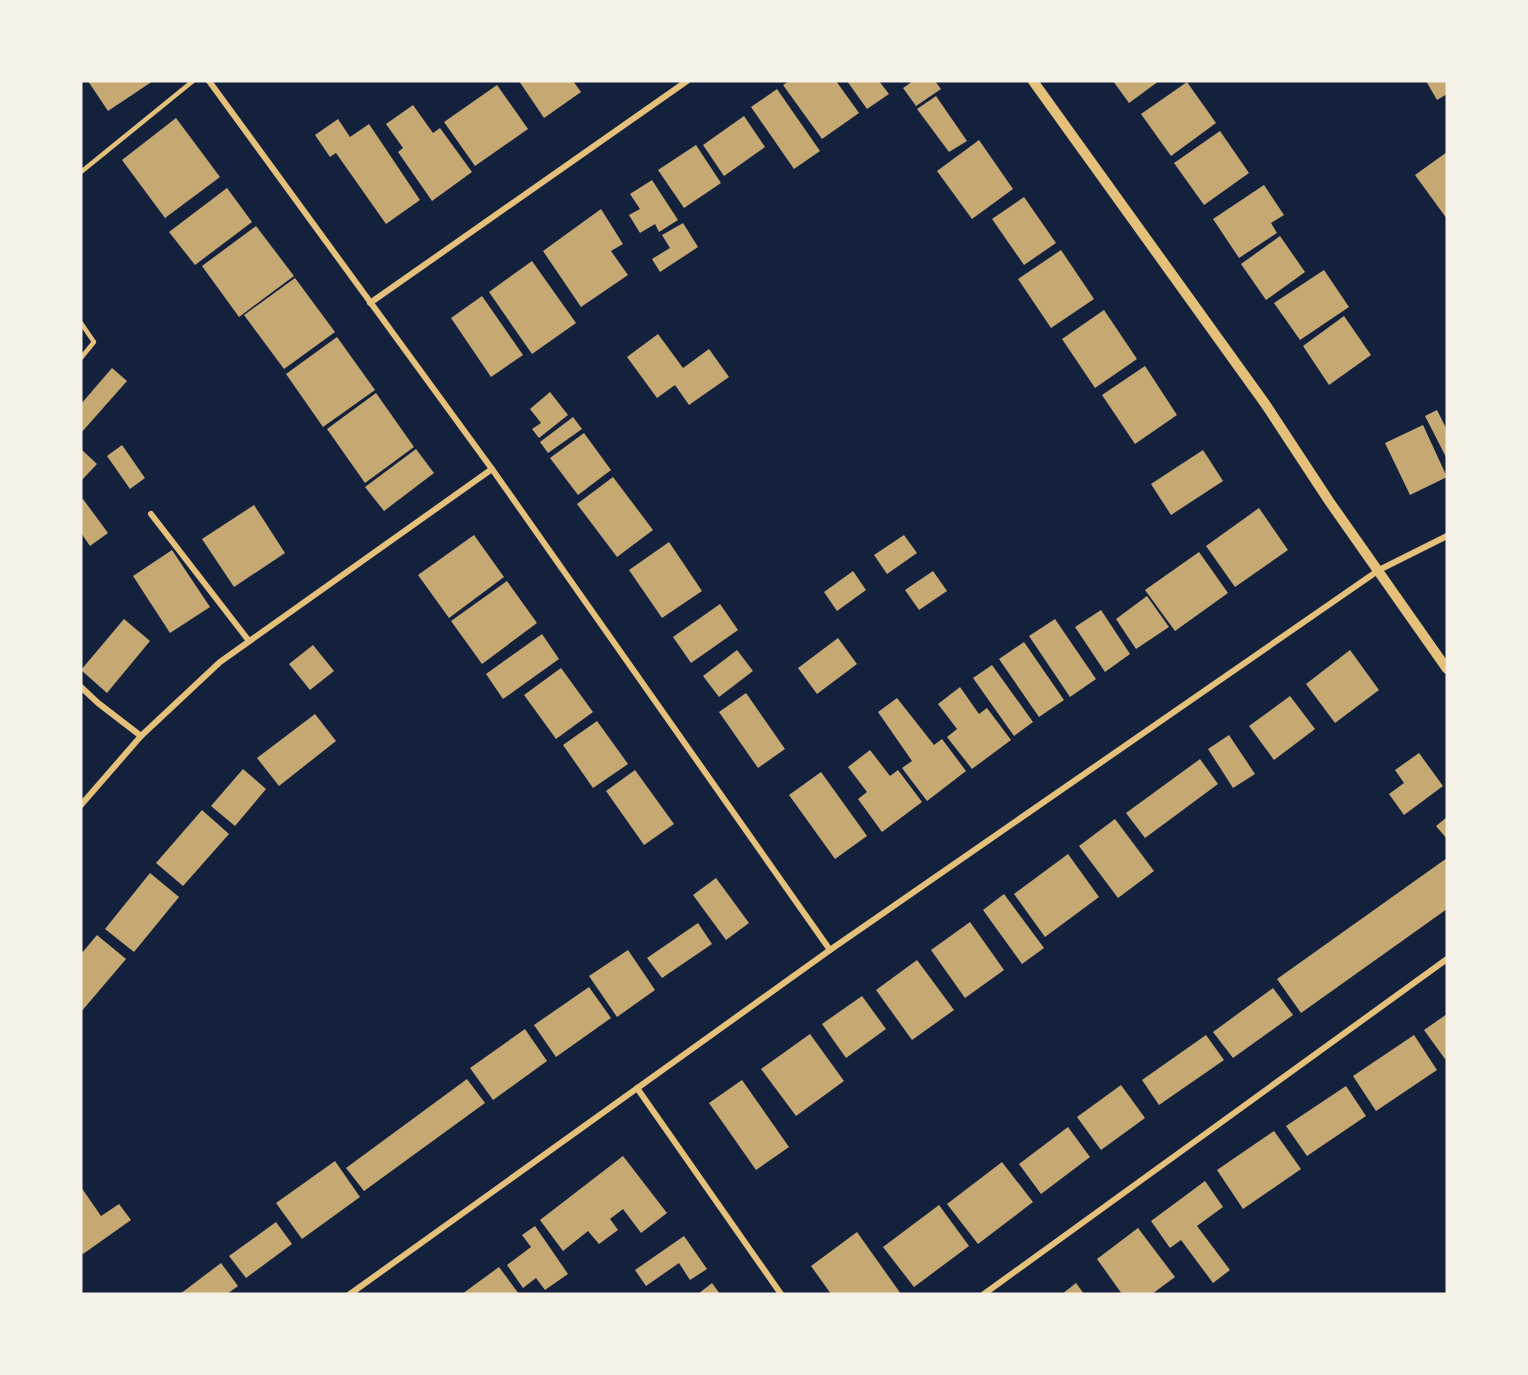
<svg xmlns="http://www.w3.org/2000/svg" width="1528" height="1375" viewBox="0 0 1528 1375" font-family="'DejaVu Sans',sans-serif">
<style>
.building{fill:#c6a872}
.lines{fill:none;stroke-linecap:round;stroke-linejoin:round}
.service{stroke:#e5c07b;stroke-width:4.5}
.minor{stroke:#e5c07b;stroke-width:6}
.tertiary{stroke:#e5c07b;stroke-width:10}
</style>
<rect width="100%" height="100%" fill="#14213d"/>
<g class="building">
<path d="M88,81H153L108,111Z"/>
<path d="M519,81H573L581,92L544,118Z"/>
<path d="M789,81H836L859,113L822,139L783,85Z"/>
<path d="M847,81H879L889,94L867,109Z"/>
<path d="M913,81H935L941,89L916,106L903,88Z"/>
<path d="M1113,81H1159L1129,103Z"/>
<path d="M1426,81H1447V94L1437,100Z"/>
<path d="M1187,82L1216,123L1171,156L1141,114Z"/>
<path d="M497,85L528,129L475,166L444,122Z"/>
<path d="M777,89L820,151L794,169L751,107Z"/>
<path d="M936,96L967,141L949,152L917,109Z"/>
<path d="M413,105L433,133L440,128L472,172L432,201L398,152L403,148L386,124Z"/>
<path d="M744,116L765,147L724,176L703,145Z"/>
<path d="M176,118L220,177L165,218L122,160Z"/>
<path d="M338,119L350,137L369,124L420,200L386,224L336,153L330,157L315,135Z"/>
<path d="M1220,131L1249,173L1204,205L1174,163Z"/>
<path d="M979,140L1013,189L972,219L937,171Z"/>
<path d="M696,145L721,183L684,208L658,170Z"/>
<path d="M1447,152V219L1415,175Z"/>
<path d="M652,180L678,220L659,232L655,224L640,233L629,215L640,209L630,194Z"/>
<path d="M1264,185L1284,215L1271,223L1277,233L1239,258L1213,219Z"/>
<path d="M227,188L252,222L195,265L169,232Z"/>
<path d="M1024,197L1056,243L1024,265L992,219Z"/>
<path d="M601,209L623,244L611,251L628,275L581,307L543,251Z"/>
<path d="M683,223L698,247L660,272L652,259L670,248L662,235Z"/>
<path d="M256,226L294,276L239,317L202,266Z"/>
<path d="M1280,236L1305,272L1266,300L1241,264Z"/>
<path d="M1061,250L1094,299L1051,328L1018,279Z"/>
<path d="M532,261L576,323L532,354L489,292Z"/>
<path d="M1324,270L1349,307L1300,340L1274,303Z"/>
<path d="M295,278L335,332L284,369L244,315Z"/>
<path d="M482,296L523,355L491,377L451,318Z"/>
<path d="M1104,310L1137,359L1095,388L1062,339Z"/>
<path d="M1344,316L1371,355L1329,385L1303,346Z"/>
<path d="M658,334L683,368L709,349L729,377L689,405L675,385L657,398L627,357Z"/>
<path d="M337,337L375,390L323,427L286,374Z"/>
<path d="M1145,366L1177,415L1135,444L1102,395Z"/>
<path d="M112,368L127,381L81,433V404Z"/>
<path d="M550,392L568,415L539,438L532,429L541,423L530,409Z"/>
<path d="M376,393L414,447L365,483L327,429Z"/>
<path d="M1437,410L1447,430V459L1425,416Z"/>
<path d="M573,417L582,429L548,453L540,442Z"/>
<path d="M1423,425L1447,477L1410,495L1385,443Z"/>
<path d="M584,433L611,470L578,495L550,458Z"/>
<path d="M122,445L145,478L130,489L107,456Z"/>
<path d="M81,449L97,464L81,481Z"/>
<path d="M416,449L434,473L384,511L365,487Z"/>
<path d="M1203,450L1223,481L1171,515L1151,484Z"/>
<path d="M613,477L653,530L617,557L577,504Z"/>
<path d="M83,499L108,533L90,546L81,533V501Z"/>
<path d="M254,505L285,553L234,587L202,539Z"/>
<path d="M1259,508L1288,550L1235,587L1206,546Z"/>
<path d="M474,535L504,577L449,618L418,575Z"/>
<path d="M904,535L917,553L887,574L874,555Z"/>
<path d="M669,542L702,591L662,618L629,570Z"/>
<path d="M172,550L210,607L170,633L133,576Z"/>
<path d="M1199,552L1228,593L1175,631L1145,590Z"/>
<path d="M853,571L866,590L837,611L824,592Z"/>
<path d="M933,571L947,591L919,610L905,590Z"/>
<path d="M507,581L537,623L482,664L451,621Z"/>
<path d="M1147,596L1169,627L1136,649L1116,619Z"/>
<path d="M720,604L738,630L691,663L673,637Z"/>
<path d="M1101,610L1130,654L1105,672L1075,627Z"/>
<path d="M124,619L150,641L107,693L81,670Z"/>
<path d="M1055,619L1096,679L1070,697L1029,636Z"/>
<path d="M542,634L559,659L503,699L486,674Z"/>
<path d="M838,638L857,664L817,694L798,668Z"/>
<path d="M1024,642L1064,700L1039,717L999,659Z"/>
<path d="M313,645L334,671L310,690L289,664Z"/>
<path d="M737,650L753,671L719,697L703,676Z"/>
<path d="M1350,650L1379,690L1335,723L1306,684Z"/>
<path d="M992,665L1033,722L1014,736L973,678Z"/>
<path d="M561,668L593,712L556,739L524,695Z"/>
<path d="M960,687L979,714L987,708L1011,740L972,769L947,737L957,729L938,704Z"/>
<path d="M746,693L785,749L758,768L719,712Z"/>
<path d="M1290,696L1315,729L1274,760L1249,726Z"/>
<path d="M897,698L934,745L942,739L966,771L927,801L902,768L912,761L878,712Z"/>
<path d="M315,714L336,741L279,786L257,758Z"/>
<path d="M597,721L628,764L593,788L563,745Z"/>
<path d="M1229,735L1255,774L1233,788L1208,749Z"/>
<path d="M870,750L890,776L898,770L922,802L882,832L858,799L867,792L848,767Z"/>
<path d="M1419,753L1443,786L1404,815L1389,794L1404,783L1395,770Z"/>
<path d="M1200,759L1218,784L1145,838L1126,813Z"/>
<path d="M243,769L266,789L235,826L211,806Z"/>
<path d="M635,770L674,824L644,845L606,791Z"/>
<path d="M821,772L867,836L835,859L789,795Z"/>
<path d="M202,810L229,834L183,886L156,863Z"/>
<path d="M1447,817V839L1436,826Z"/>
<path d="M1115,819L1154,871L1118,898L1079,846Z"/>
<path d="M1068,854L1099,897L1045,937L1014,894Z"/>
<path d="M1447,858V909L1301,1013L1277,979Z"/>
<path d="M150,873L179,897L134,952L105,929Z"/>
<path d="M716,878L749,923L726,940L693,895Z"/>
<path d="M1004,894L1044,948L1022,964L983,910Z"/>
<path d="M970,922L1004,970L965,998L931,950Z"/>
<path d="M698,923L712,944L662,978L647,958Z"/>
<path d="M97,935L126,959L81,1012V954Z"/>
<path d="M628,950L655,990L617,1017L589,976Z"/>
<path d="M917,960L954,1010L912,1040L876,990Z"/>
<path d="M589,987L611,1018L556,1057L534,1025Z"/>
<path d="M1273,988L1293,1015L1233,1058L1213,1032Z"/>
<path d="M862,996L886,1029L846,1058L822,1024Z"/>
<path d="M1447,1014V1057L1445,1059L1424,1030Z"/>
<path d="M525,1029L547,1061L493,1100L470,1068Z"/>
<path d="M810,1034L844,1081L796,1116L761,1069Z"/>
<path d="M1206,1035L1224,1060L1159,1105L1142,1080Z"/>
<path d="M1414,1035L1437,1070L1376,1111L1353,1076Z"/>
<path d="M467,1079L485,1103L364,1191L346,1168Z"/>
<path d="M742,1080L789,1147L756,1170L709,1103Z"/>
<path d="M1121,1085L1145,1118L1101,1150L1077,1117Z"/>
<path d="M1346,1086L1366,1116L1307,1156L1286,1126Z"/>
<path d="M1068,1127L1090,1157L1041,1194L1019,1164Z"/>
<path d="M1274,1131L1301,1169L1243,1209L1217,1170Z"/>
<path d="M623,1156L667,1213L641,1233L623,1209L610,1219L618,1230L599,1244L588,1231L563,1251L540,1220Z"/>
<path d="M335,1161L360,1197L302,1239L276,1203Z"/>
<path d="M1002,1162L1033,1202L978,1244L947,1204Z"/>
<path d="M1205,1181L1223,1207L1197,1226L1230,1270L1213,1283L1181,1240L1170,1248L1151,1221Z"/>
<path d="M81,1187L101,1216L119,1204L131,1220L83,1254L81,1251Z"/>
<path d="M939,1205L969,1246L914,1287L883,1247Z"/>
<path d="M276,1222L292,1244L246,1278L229,1256Z"/>
<path d="M535,1226L568,1274L545,1290L536,1278L523,1288L507,1265L531,1247L522,1235Z"/>
<path d="M1138,1228L1175,1277L1152,1294H1122L1097,1259Z"/>
<path d="M857,1232L901,1294H831L811,1266Z"/>
<path d="M684,1236L707,1269L690,1280L679,1263L646,1286L635,1270Z"/>
<path d="M221,1263L238,1286L227,1294H180Z"/>
<path d="M499,1267L519,1294H462Z"/>
<path d="M712,1283L720,1294H698Z"/>
<path d="M1076,1283L1084,1294H1062Z"/>
</g>
<g class="lines">
<g class="service">
<path d="M81,172L193,81"/>
<path d="M81,323L94,342L81,358"/>
</g>
<g class="minor">
<path d="M209,81L492,469L830,950"/>
<path d="M370,303L687,81"/>
<path d="M151,514L249,641"/>
<path d="M81,687L98,703L141,736"/>
<path d="M81,805L141,736L220,662L492,469"/>
<path d="M637,1088L781,1294"/>
<path d="M350,1294L830,950L1379,570L1447,536"/>
<path d="M984,1294L1447,959"/>
</g>
<path class="tertiary" d="M1033,81L1266,405L1329,501L1447,669"/>
</g>
<rect width="1528" height="1375" fill="none" stroke="#f6f1e7" stroke-width="165"/>
</svg>
